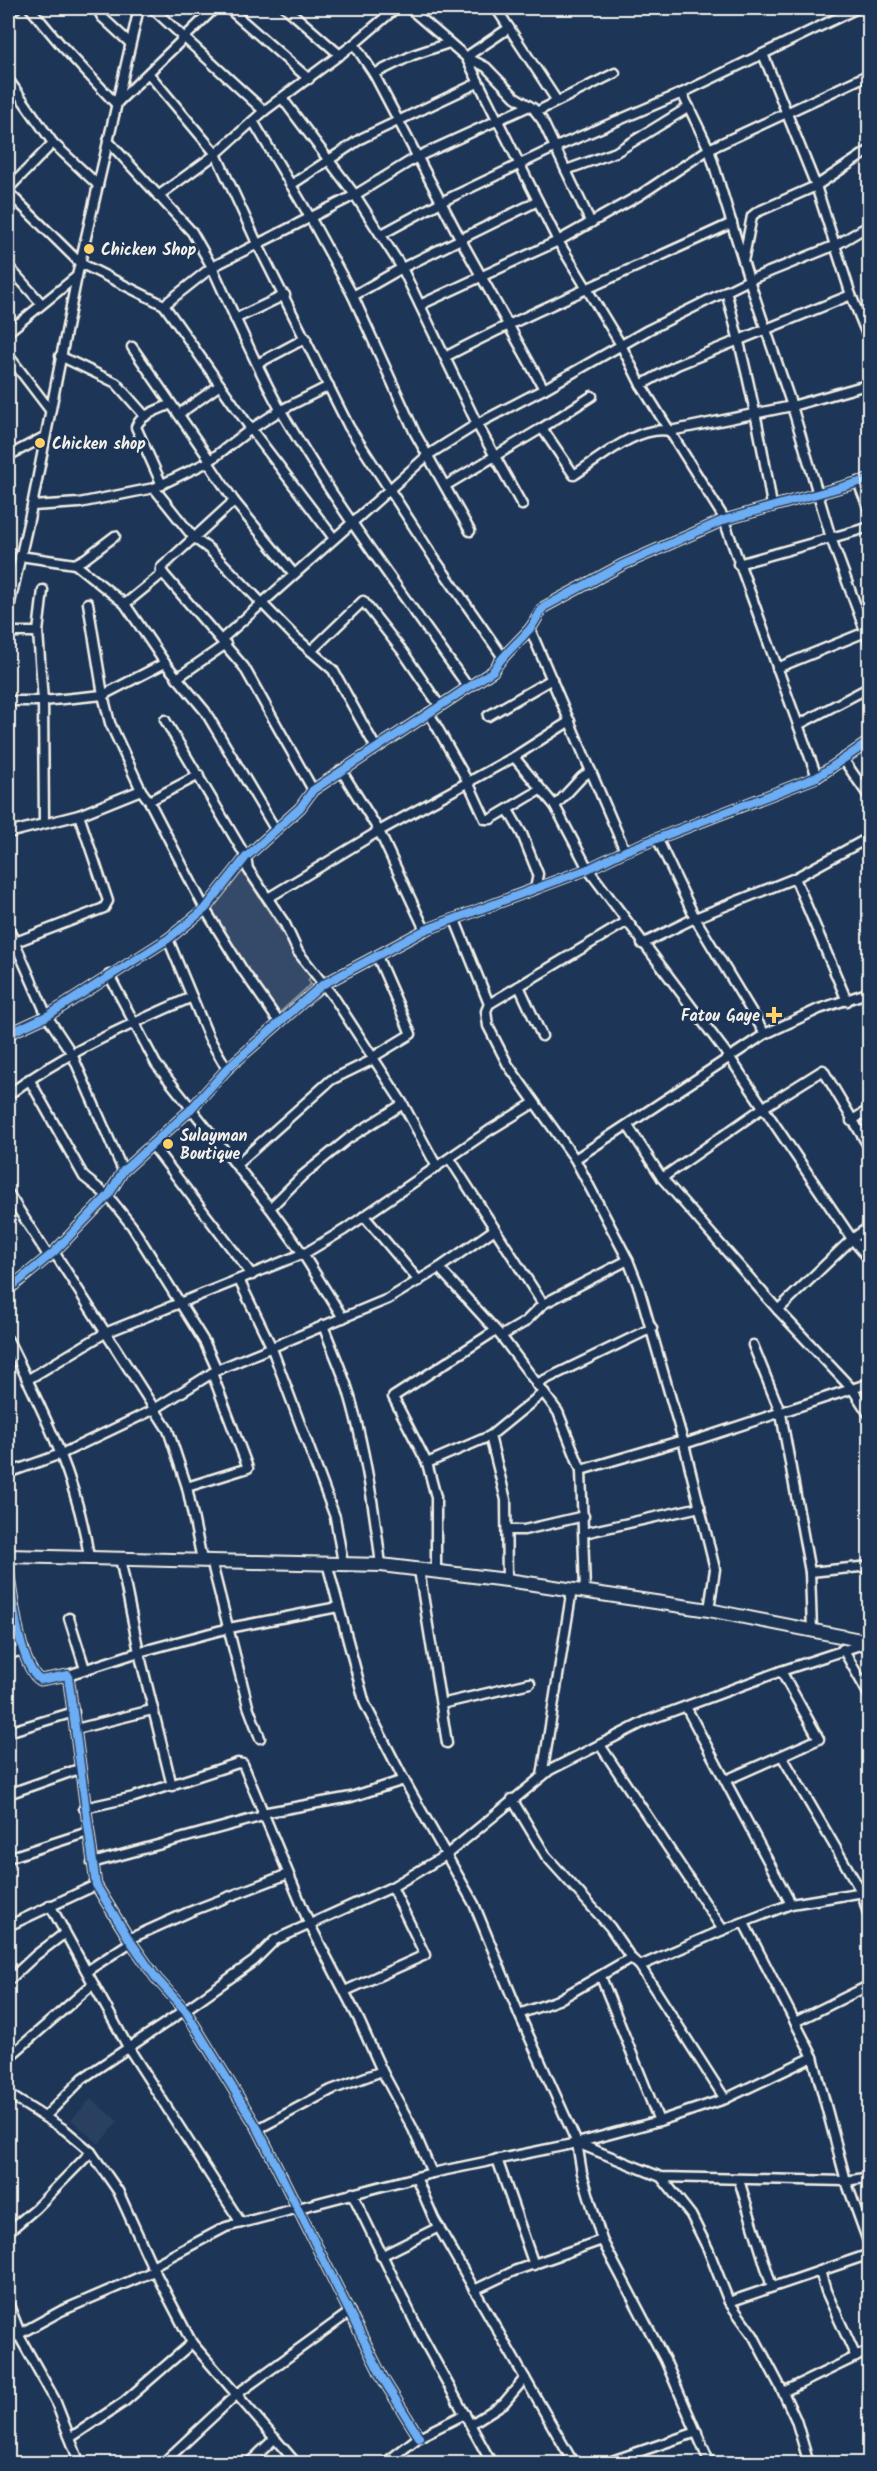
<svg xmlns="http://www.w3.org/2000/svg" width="877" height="2471" viewBox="0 0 877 2471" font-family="Kalam,sans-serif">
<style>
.built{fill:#2a4060}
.green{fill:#354a67;stroke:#949ea8;stroke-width:1.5}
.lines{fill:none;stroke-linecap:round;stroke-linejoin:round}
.street-casing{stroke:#f4f1e8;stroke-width:13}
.secondary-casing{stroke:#f4f1e8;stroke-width:16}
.street{stroke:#1d3557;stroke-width:8}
.secondary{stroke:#1d3557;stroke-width:12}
.cycleway-casing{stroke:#1d3557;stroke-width:11}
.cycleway{stroke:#6dadf4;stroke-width:8}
.poi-dot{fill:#ffd166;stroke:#1d3557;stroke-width:2}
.labels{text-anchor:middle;stroke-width:6;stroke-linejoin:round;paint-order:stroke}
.poi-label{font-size:16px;font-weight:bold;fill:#f4f1e8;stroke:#1d3557;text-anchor:start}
</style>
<rect width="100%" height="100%" fill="#1d3557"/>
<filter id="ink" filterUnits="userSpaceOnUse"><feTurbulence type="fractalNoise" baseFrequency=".0167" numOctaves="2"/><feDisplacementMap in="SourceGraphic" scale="12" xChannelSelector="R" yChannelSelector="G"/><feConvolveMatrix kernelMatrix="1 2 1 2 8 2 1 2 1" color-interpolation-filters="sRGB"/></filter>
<g filter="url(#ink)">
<path class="built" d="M91,2099L118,2121L99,2144L71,2120Z"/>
<path class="green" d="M242,870L311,977L308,980L311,984L278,1014L230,943L211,908Z"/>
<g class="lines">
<g class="street-casing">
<g id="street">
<path d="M30,8L61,45L116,104L215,8"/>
<path d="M97,8L102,17L130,43"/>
<path d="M152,8L264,111"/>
<path d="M228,8L309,79"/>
<path d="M286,8L340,55"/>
<path d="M409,8L466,57L558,241L621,345L641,385L722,515L817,777"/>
<path d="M496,8L557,101"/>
<path d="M8,13L16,8"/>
<path d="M509,28L466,57L486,67L515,97L533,108L542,120L591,223"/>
<path d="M354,44L374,74L461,240L544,389"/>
<path d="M763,54L816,186L851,295L870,342"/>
<path d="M149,74L216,154L257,243L349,427L434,558L502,656"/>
<path d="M374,74L413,55L449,43"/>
<path d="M8,79L53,143L98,185"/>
<path d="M682,93L709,149L749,280L792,406L831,538L870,644"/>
<path d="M282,98L355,195L402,268L477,424L522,505"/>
<path d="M536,112L615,73"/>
<path d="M253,121L310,217L353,296L415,433L470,531"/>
<path d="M566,170L616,152L689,107"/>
<path d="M291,185L362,138L478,83"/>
<path d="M8,189L53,143"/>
<path d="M8,192L80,263L164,305L212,267L192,232L108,141"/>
<path d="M158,196L216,154L264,111L354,44L396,8"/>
<path d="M382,234L441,202L556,147L682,93L858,8"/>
<path d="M744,257L752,216L757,212L816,186L870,150"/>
<path d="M8,266L41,303"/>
<path d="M726,291C745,362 761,434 772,506"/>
<path d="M353,296L402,268L538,201"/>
<path d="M164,305L251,429L333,537"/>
<path d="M420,305L558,241L640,195L709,149L870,74"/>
<path d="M235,319L285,295"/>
<path d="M8,332L77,276"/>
<path d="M132,347L210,460"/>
<path d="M8,355L50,410"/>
<path d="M60,356L116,383L145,416"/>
<path d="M445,357C538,308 636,268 732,223"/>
<path d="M257,364L306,338"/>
<path d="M641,385L677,365L851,295"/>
<path d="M179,414L220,385"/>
<path d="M542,428L592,396"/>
<path d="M8,456L44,437"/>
<path d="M208,462L234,501L294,574"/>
<path d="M858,482L870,512"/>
<path d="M162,485L136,427C141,414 159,410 171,404"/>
<path d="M445,486L542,428L574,475C601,458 637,425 670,431L792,406L870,384"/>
<path d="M154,488L194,538L209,549L295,637L333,670L376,748"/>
<path d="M234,501L161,568V571L244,667L313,790"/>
<path d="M32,506L79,503L154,488L208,462L251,429L281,410L329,386"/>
<path d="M20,556L75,564L86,558L115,536"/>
<path d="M75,564L125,604"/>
<path d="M738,564L870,527"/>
<path d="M163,573L125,604L165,663L205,711L275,829"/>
<path d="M43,590L38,632L43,701L44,822"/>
<path d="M88,603L103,695L110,723L141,790L149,801L205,909L242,969L279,1022"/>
<path d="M8,612L32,506L77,276L139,8"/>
<path d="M530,629L625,851"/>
<path d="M8,632H38"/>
<path d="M222,639L428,455L477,424L544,389L648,330L749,280L836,245L870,225"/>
<path d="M311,651L363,601L403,652L439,705"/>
<path d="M777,668L868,631"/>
<path d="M177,678L226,644"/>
<path d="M468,687C404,596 337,507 281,411C255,364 234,315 212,267L355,195L417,157L529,106"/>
<path d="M8,701H43L103,695L165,663"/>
<path d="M429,713L468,782L485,819H491L540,790"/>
<path d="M488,716L552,679"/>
<path d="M165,720L246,857L248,869L285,924L298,952L335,999L403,1104L437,1167"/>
<path d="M798,725L870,687"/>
<path d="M514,757L555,806L588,869L730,1058L852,1239L870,1260"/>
<path d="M843,759L870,798"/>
<path d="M341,770L379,831L425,930"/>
<path d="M149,801L199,775"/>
<path d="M555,806L582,777L591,771"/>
<path d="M508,810L522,834L538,874L535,889"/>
<path d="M8,833L79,815L141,790"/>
<path d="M658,840L695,918L765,1034"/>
<path d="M795,878L847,1001"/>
<path d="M268,898L379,831L514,757L570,721"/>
<path d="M455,920L489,1004L486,1011L488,1026L508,1065L575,1159L628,1260L639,1288L684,1444L715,1569L709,1610"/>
<path d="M8,927L47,1016L72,1054L123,1171"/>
<path d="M168,939L209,1038L227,1069"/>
<path d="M13,943L104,908L108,901L79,815"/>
<path d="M642,944L695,918L795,878L870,837"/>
<path d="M109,975L156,1064L270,1208L303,1254L343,1318"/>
<path d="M519,986L542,1036"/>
<path d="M489,1004L626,922"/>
<path d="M8,1034L47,1016L168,939L205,909L246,857L300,808L313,790L493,671C503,654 516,645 528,631C535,624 537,615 544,607L622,565L724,520L870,479"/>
<path d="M373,1057L411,1034L377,956"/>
<path d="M29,1079L84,1177L108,1196L132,1226L205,1343L217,1370"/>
<path d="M8,1095C63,1053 129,1025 192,997"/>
<path d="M851,1121L870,1109"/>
<path d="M628,1126L662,1178L778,1310L853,1390L870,1416"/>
<path d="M153,1146L252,1275"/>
<path d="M450,1159L543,1304"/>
<path d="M575,1159L765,1034L819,1009L870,992"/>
<path d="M236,1165L331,1080L374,1059"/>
<path d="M662,1178L764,1107L823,1070L870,1149"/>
<path d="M8,1193L49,1257"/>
<path d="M270,1208L302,1176L349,1138L403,1104"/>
<path d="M364,1216L419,1281"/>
<path d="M54,1252L168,1430L187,1487L202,1560"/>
<path d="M439,1268L501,1336L558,1412L581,1470L585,1591"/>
<path d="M239,1280L271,1346L335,1517L343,1563"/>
<path d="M8,1290L54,1252L108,1196L123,1171L190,1110L227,1069L322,985L425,930L588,869L625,851L817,777L870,741"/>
<path d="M778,1310L852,1239L870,1226"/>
<path d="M323,1325C331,1347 341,1368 348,1390C365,1447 374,1506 381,1565"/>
<path d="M501,1336L525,1322L543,1304L628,1260"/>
<path d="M8,1340C42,1409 78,1480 89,1557"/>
<path d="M753,1345L781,1414L810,1572L812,1631"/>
<path d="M27,1380L105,1333L307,1252L344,1230L490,1130L534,1103"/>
<path d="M536,1384L652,1328"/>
<path d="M490,1436L506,1500L507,1580"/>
<path d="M684,1444L870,1383"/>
<path d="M427,1463L490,1436L544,1392"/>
<path d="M581,1470L683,1440"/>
<path d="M8,1473L61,1454L153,1410L217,1370L388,1299L439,1268L495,1229"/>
<path d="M187,1487L248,1468L212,1373"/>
<path d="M508,1530H524L584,1516"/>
<path d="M584,1533L700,1507"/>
<path d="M120,1558L139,1652L172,1786"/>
<path d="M211,1560L248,1706L260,1738"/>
<path d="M327,1563L365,1704L404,1780L474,1904L519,2014L577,2143L582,2173L602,2240L665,2360L710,2464"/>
<path d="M8,1569C12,1595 19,1665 40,1680L68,1675L96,1885L129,1939L156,1978L185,2010L258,2129L383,2379L419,2437"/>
<path d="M419,1570L447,1743"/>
<path d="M436,1572V1497L427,1463L393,1397L495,1331"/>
<path d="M810,1572L870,1566"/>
<path d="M69,1618L85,1669"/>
<path d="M843,1649L870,1697"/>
<path d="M8,1654L24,1650"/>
<path d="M68,1675L139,1652L229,1628L338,1607"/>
<path d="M441,1704L530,1683"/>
<path d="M686,1707L791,1904"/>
<path d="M76,1729L152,1710"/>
<path d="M8,1732L74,1712"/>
<path d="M600,1745L723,1930"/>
<path d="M782,1756L862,1893L870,1921"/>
<path d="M542,1776L572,1589"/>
<path d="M726,1780L819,1739L781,1671"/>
<path d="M8,1794L79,1769"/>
<path d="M512,1799L546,1856L610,1927L631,1958L640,1966L725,2099"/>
<path d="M84,1808L134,1797L238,1763L243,1764L309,1923L359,2020L382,2071L413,2129L432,2173"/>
<path d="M262,1813L351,1797L404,1780"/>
<path d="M8,1858L88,1832"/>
<path d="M92,1863L263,1816"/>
<path d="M50,1905L128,2047L241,2223"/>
<path d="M744,1923L813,2057L846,2181L870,2247"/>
<path d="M8,1926L96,1885"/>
<path d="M129,1939L189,1912L288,1874"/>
<path d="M640,1966L723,1930L791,1904L870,1891"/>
<path d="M87,1971L131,1942"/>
<path d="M601,1977L659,2121"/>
<path d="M8,1981L36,1955L65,1933"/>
<path d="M345,1991L425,1955L392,1887"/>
<path d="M519,2014L558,2000L631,1958"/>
<path d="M795,2022L870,1985"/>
<path d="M8,2058L93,1984"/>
<path d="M8,2094L65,2130L91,2152L118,2191L152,2266L192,2343L297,2464"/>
<path d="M45,2117L83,2078L185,2010L254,1961L275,1940L392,1887L446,1855L550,1770L646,1721L781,1671L866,1643"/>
<path d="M258,2129L331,2090L382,2071"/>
<path d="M577,2143L661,2177L846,2181L870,2177"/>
<path d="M497,2159L534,2265"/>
<path d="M416,2177L434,2219L574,2464"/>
<path d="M661,2177L691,2215L708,2249L729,2302L753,2335L783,2392L796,2420L809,2464"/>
<path d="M739,2180L772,2287"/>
<path d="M352,2193L422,2337L492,2464"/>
<path d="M8,2232L36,2208L91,2152"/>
<path d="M381,2256L439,2227"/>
<path d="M152,2266L226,2227L432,2173L577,2143L659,2121L725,2099L813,2057"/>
<path d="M820,2271L826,2291L856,2357"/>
<path d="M474,2290L514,2271L602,2240"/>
<path d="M729,2302L870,2254"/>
<path d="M8,2303L20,2333"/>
<path d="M18,2334L55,2400L80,2464"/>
<path d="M8,2340L61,2311L154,2271"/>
<path d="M783,2392L870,2350"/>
<path d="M471,2424L504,2403L525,2378"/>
<path d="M70,2438L124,2402L192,2343"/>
<path d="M162,2464L237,2394L350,2312"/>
<path d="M248,2464L275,2438"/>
<path d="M384,2464L419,2437L465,2414"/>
<path d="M603,2464L697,2432"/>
</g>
</g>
<g class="secondary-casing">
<path id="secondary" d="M8,1556L381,1565L507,1580L709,1610L870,1642"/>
</g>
<use href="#street" class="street"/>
<use href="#secondary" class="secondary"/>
<g class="cycleway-casing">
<g id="cycleway">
<path d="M8,1034L47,1016L168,939L205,909L246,857L300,808L313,790L493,671C503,654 516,645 528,631C535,624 537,615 544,607L622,565L724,520L870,479"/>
<path d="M8,1290L54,1252L108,1196L123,1171L190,1110L227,1069L322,985L425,930L588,869L625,851L817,777L870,741"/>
<path d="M8,1569C12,1595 19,1665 40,1680L68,1675L96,1885L129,1939L156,1978L185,2010L258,2129L383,2379L419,2437"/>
</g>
</g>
<use href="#cycleway" class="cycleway"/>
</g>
</g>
<g class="poi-dot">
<circle cx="89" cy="249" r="6"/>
<circle cx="40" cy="443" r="6"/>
<path d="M771 1006h6v6h6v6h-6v6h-6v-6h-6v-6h6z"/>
<circle cx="168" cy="1144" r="6"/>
</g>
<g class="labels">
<g class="poi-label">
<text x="101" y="255">Chicken Shop</text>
<text x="52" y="449">Chicken shop</text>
<text x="760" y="1021" text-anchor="end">Fatou Gaye</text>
<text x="180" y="1141">Sulayman<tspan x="180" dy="18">Boutique</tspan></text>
</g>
</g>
<rect width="877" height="2471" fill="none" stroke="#1d3557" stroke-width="30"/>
<rect x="15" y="15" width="847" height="2441" fill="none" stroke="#f4f1e8" stroke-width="2" filter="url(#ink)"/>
</svg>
